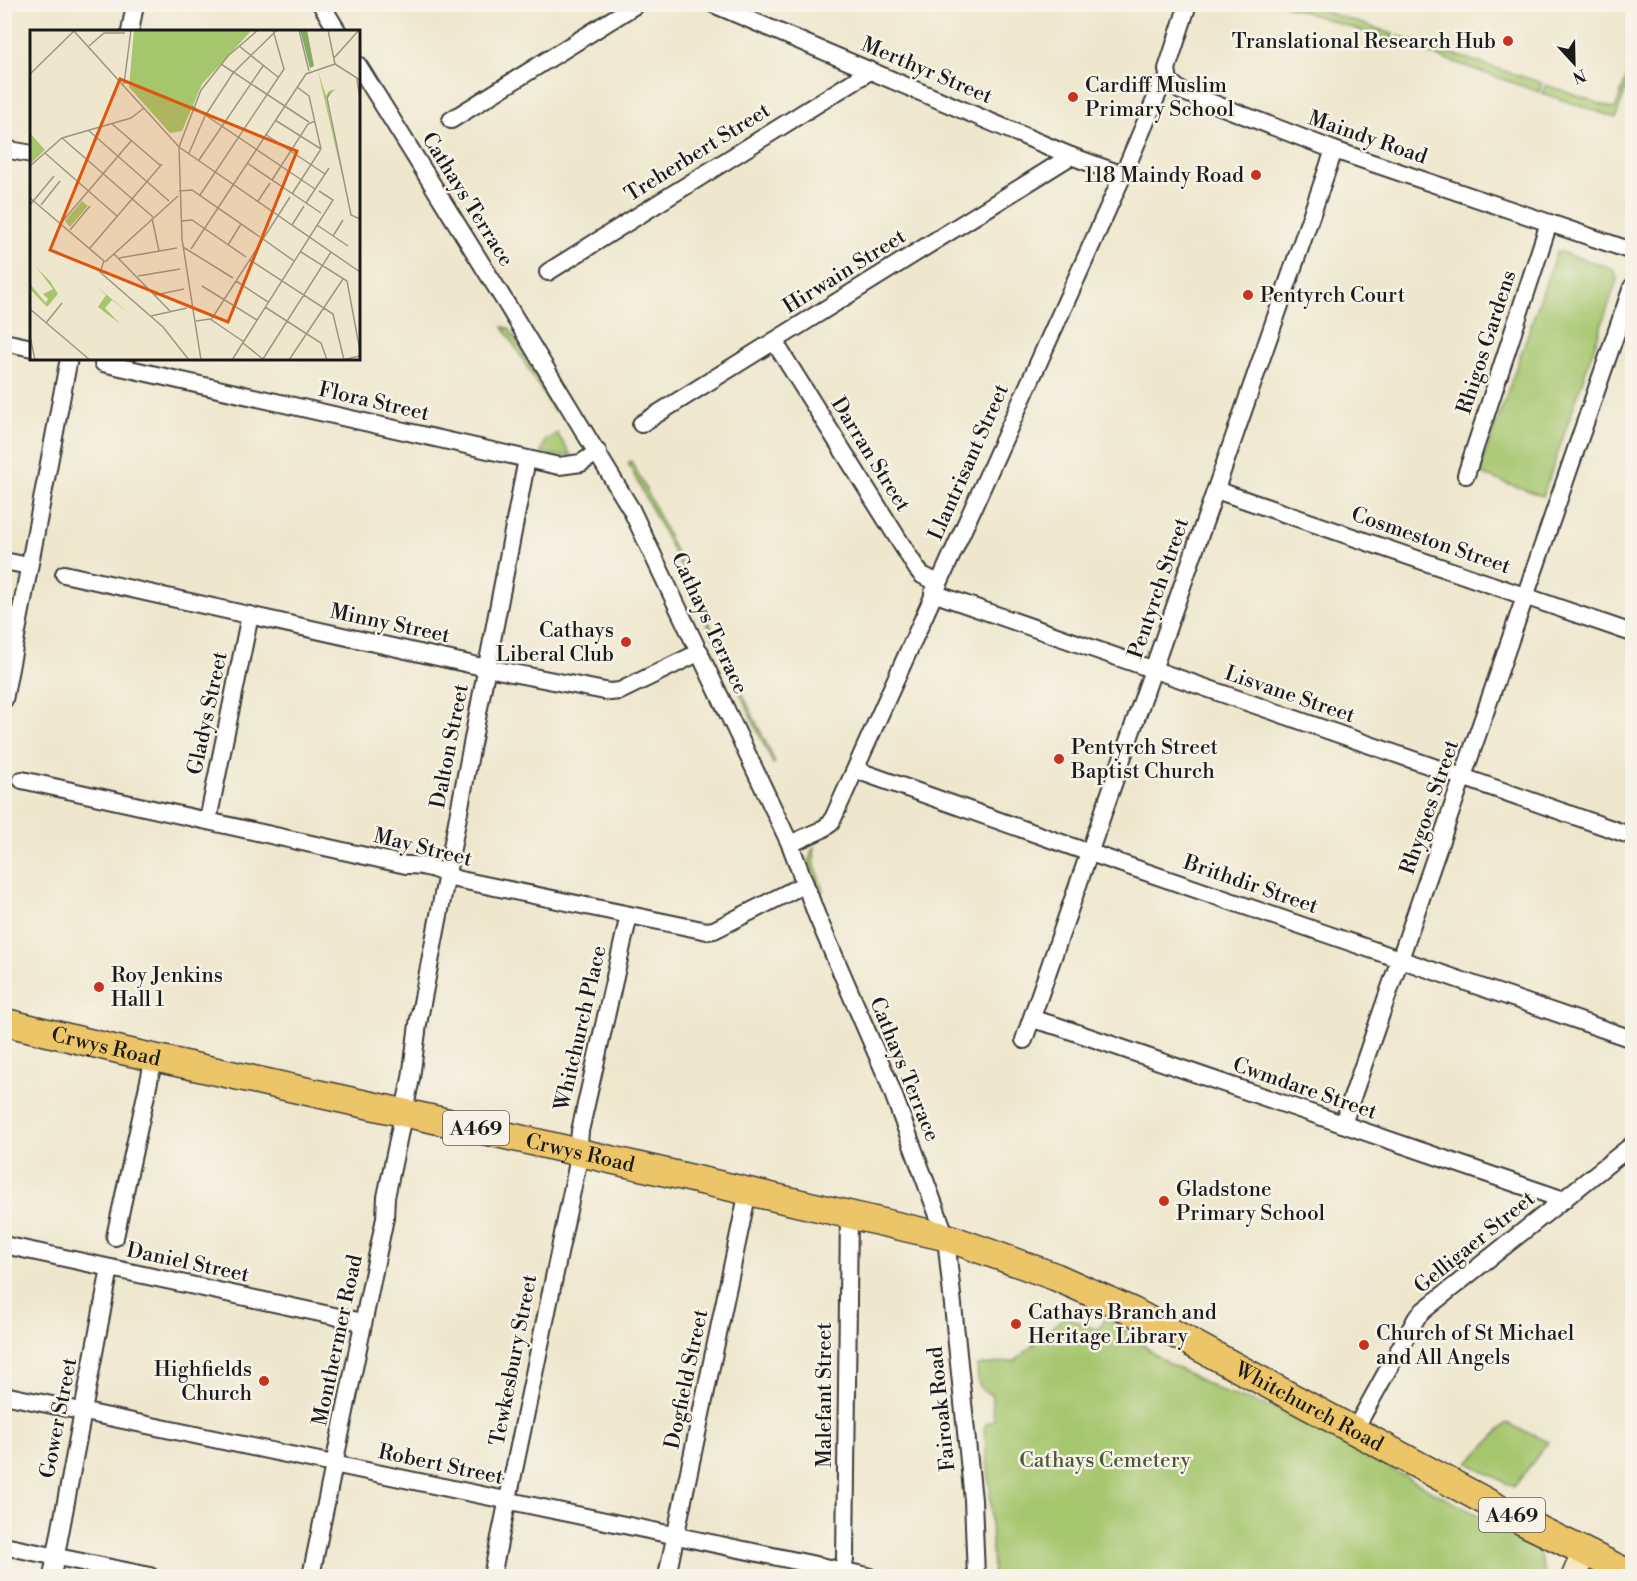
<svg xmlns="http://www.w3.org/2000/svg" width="1637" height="1581" viewBox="0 0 1637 1581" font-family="'Libre Bodoni',serif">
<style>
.green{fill:#a6c66e;stroke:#617145;stroke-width:1.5}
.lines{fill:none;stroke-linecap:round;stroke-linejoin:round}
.street-casing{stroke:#3c3a37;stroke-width:20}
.secondary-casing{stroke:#3c3a37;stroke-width:27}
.primary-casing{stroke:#3c3a37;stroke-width:30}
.street{stroke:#fff;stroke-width:16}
.secondary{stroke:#f7e8c3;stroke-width:24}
.primary{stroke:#ecc569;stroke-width:27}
.poi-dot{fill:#c8321e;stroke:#f7f3e8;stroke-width:2}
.labels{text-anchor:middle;stroke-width:5;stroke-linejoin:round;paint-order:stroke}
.shield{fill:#f7f3e8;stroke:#5e5c59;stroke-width:1.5}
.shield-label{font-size:20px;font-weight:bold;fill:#1c1c1c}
.poi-label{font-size:21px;fill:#1c1c1c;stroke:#f7f3e8;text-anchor:start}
.street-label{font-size:21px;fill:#1c1c1c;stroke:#f7f3e8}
.park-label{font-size:21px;fill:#4c5839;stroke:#f7f3e8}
.inset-road{fill:none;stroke:#9a9686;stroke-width:1.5}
.view{fill:#de560d;fill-opacity:0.15;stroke:#de560d;stroke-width:3}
.inset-edge{fill:none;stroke:#1c1c1c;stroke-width:3}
</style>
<rect width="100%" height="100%" fill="#f7f3e8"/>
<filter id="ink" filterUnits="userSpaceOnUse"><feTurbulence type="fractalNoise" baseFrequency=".0167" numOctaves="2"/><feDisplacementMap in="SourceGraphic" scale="12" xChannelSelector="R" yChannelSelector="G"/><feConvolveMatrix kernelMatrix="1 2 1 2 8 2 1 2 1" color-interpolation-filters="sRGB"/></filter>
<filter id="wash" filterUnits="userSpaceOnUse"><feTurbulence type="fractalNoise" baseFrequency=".008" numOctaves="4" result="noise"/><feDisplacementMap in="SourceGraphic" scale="24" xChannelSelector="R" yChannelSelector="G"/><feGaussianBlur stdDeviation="1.35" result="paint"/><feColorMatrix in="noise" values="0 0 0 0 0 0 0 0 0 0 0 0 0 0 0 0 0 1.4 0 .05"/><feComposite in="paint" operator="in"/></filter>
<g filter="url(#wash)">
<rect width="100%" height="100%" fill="#eee7cd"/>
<g class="green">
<path d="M1284,5H1306L1393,34L1391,41Z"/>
<path d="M1398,36L1542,83L1539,92L1396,42Z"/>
<path d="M1632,62V72L1616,118L1542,93L1546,85L1615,109Z"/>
<path d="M1557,251L1608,267L1615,272L1617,280L1543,496L1483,475L1480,470Z"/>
<path d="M503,327L509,328L559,409L554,411Z"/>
<path d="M557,433L571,455L557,456L541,452L545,441Z"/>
<path d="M631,461L645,487L775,762L773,764L677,559L628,463Z"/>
<path d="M814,847L815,866L823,891L819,892C814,878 804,860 814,847Z"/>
<path d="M1065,1316L1098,1330L1107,1316L1161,1359L1225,1393L1278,1409L1534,1545L1539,1552L1546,1576H993L990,1490L984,1429L986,1424L994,1420L991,1394C976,1391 978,1379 977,1366L1015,1361Z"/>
<path d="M1507,1423L1548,1442L1514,1487L1468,1463Z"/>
</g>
</g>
<g filter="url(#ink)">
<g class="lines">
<g class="street-casing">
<g id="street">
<path d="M321,4L338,32"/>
<path d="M713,4L1071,156L1123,175"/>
<path d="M1188,4L1167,69L1169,81L1181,91L1334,150L1632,251"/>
<path d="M130,32L135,4"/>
<path d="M358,65L506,303L631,509L790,844L817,916L888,1080L946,1237L973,1500L976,1576"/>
<path d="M451,120L637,4"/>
<path d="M4,149L32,154"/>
<path d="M548,272L870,71"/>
<path d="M774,341L917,569L922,575L938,583"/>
<path d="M4,342L32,348"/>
<path d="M103,363L559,466L581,463L598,452"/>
<path d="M641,424L1071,156"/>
<path d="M1466,475L1549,223"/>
<path d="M1216,490L1632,633"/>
<path d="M4,561L29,566"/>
<path d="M64,574L487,668L610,692L620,691L700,652"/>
<path d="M933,593L1632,836"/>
<path d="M4,700L69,358"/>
<path d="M856,770L1073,847L1632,1039"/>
<path d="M22,780L406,865C425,864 439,870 456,879L707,931L714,930L805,884"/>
<path d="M208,820L250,615"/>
<path d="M790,844L821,830L831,823L1123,175L1161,86L1169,81"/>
<path d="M1032,1019L1057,1026L1564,1200"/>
<path d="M1024,1040L1334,150"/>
<path d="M1343,1124L1632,287"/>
<path d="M115,1237L154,1058"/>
<path d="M4,1245L362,1322"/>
<path d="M4,1395L868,1576"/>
<path d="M1354,1431L1417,1317L1424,1310L1632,1145"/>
<path d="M4,1546L150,1576"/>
<path d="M52,1576L110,1268"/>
<path d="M311,1576L385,1218L386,1197L411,1078L418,1024L527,459"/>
<path d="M492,1576L577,1167L580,1131L629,915"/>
<path d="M667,1576L748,1191"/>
<path d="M842,1576L845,1559L849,1214"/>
</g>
</g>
<g class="secondary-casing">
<path id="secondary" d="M1574,1576L1584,1552"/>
</g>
<g class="primary-casing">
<g id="primary">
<path id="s1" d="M4,1022L124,1051L482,1130L946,1237L1056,1277L1132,1311L1524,1522L1632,1575"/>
</g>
</g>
<use href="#street" class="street"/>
<use href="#secondary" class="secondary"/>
<use href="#primary" class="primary"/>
</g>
</g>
<g class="poi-dot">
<circle cx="1508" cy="41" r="6"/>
<circle cx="1073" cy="97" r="6"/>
<circle cx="1256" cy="175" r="6"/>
<circle cx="1248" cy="295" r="6"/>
<circle cx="626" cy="642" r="6"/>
<circle cx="1059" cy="759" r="6"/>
<circle cx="99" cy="987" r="6"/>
<circle cx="1164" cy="1201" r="6"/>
<circle cx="1016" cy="1324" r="6"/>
<circle cx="1364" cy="1345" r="6"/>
<circle cx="264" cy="1381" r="6"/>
</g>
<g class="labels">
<g class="shield">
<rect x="443" y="1111" width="66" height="34" rx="4.5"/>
<rect x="1479" y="1498" width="66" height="34" rx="4.5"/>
</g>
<g class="shield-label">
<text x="476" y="1135">A469</text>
<text x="1512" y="1522">A469</text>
</g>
<g class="poi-label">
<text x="1496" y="48" text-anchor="end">Translational Research Hub</text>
<text x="1085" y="92">Cardiff Muslim<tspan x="1085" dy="24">Primary School</tspan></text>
<text x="1244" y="182" text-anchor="end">118 Maindy Road</text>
<text x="1260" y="302">Pentyrch Court</text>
<text x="614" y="637" text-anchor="end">Cathays<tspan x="614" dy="24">Liberal Club</tspan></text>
<text x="1071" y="754">Pentyrch Street<tspan x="1071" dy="24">Baptist Church</tspan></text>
<text x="111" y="982">Roy Jenkins<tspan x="111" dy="24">Hall 1</tspan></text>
<text x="1176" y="1196">Gladstone<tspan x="1176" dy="24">Primary School</tspan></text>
<text x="1028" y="1319">Cathays Branch and<tspan x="1028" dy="24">Heritage Library</tspan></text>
<text x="1376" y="1340">Church of St Michael<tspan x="1376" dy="24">and All Angels</tspan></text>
<text x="252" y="1376" text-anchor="end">Highfields<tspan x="252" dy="24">Church</tspan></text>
</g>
<g class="street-label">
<text transform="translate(927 70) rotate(23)" y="7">Merthyr Street</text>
<text transform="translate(1368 137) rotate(19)" y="7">Maindy Road</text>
<text transform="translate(697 152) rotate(-32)" y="7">Treherbert Street</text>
<text transform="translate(468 199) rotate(58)" y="7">Cathays Terrace</text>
<text transform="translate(844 271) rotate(-32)" y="7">Hirwain Street</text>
<text transform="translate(1486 342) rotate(-72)" y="7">Rhigos Gardens</text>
<text transform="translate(374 401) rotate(13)" y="7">Flora Street</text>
<text transform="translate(871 454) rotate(58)" y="7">Darran Street</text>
<text transform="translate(968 462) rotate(-66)" y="7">Llantrisant Street</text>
<text transform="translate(1431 540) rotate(19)" y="7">Cosmeston Street</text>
<text transform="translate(1158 588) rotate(-71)" y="7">Pentyrch Street</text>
<text transform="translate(390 623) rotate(12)" y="7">Minny Street</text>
<text transform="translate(710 623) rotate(65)" y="7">Cathays Terrace</text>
<text transform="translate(1290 694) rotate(19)" y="7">Lisvane Street</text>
<text transform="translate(207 713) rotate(-78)" y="7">Gladys Street</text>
<text transform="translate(449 746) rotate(-79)" y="7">Dalton Street</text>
<text transform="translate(1429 807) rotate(-71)" y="7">Rhygoes Street</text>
<text transform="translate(423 847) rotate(14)" y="7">May Street</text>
<text transform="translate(1251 884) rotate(19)" y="7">Brithdir Street</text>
<text transform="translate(580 1028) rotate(-77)" y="7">Whitchurch Place</text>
<text dy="7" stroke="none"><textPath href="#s1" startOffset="105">Crwys Road</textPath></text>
<text transform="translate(905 1069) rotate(68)" y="7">Cathays Terrace</text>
<text transform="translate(1305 1088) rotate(19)" y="7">Cwmdare Street</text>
<text dy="7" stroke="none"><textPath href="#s1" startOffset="591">Crwys Road</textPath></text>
<text transform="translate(1474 1242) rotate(-39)" y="7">Gelligaer Street</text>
<text transform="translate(188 1262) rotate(12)" y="7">Daniel Street</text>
<text transform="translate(337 1340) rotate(-78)" y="7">Monthermer Road</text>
<text transform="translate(513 1360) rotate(-79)" y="7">Tewkesbury Street</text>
<text transform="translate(686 1379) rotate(-78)" y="7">Dogfield Street</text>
<text transform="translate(824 1395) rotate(-90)" y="7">Malefant Street</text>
<text dy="7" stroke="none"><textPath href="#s1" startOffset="1368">Whitchurch Road</textPath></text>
<text transform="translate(941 1409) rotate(-96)" y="7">Fairoak Road</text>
<text transform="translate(58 1418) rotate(-79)" y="7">Gower Street</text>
<text transform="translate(441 1464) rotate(12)" y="7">Robert Street</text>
</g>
<g class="park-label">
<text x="1105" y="1467">Cathays Cemetery</text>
</g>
</g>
<g transform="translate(30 30)">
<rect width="330" height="330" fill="#eee7cd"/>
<path d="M104,0H222L172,54L152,101L140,103L99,57ZM288,41L296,66L299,61L306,59L296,68L323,193ZM0,103L15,120L0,134ZM52,171L58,176L40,197L35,191ZM6,237L20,251L28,264L17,277L0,259V254L16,273L18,269L13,264L23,259ZM66,256L100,284L82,270L75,278L90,294L68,277L76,265Z" fill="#a6c66e"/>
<path d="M270,0H277L284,36L280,38Z" fill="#84ab61"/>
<path class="inset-road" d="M43,0L149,117L330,242M269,0L279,41M298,0L305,34M59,16L74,3H95M209,16L248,47M304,28L329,0M191,34L279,92M305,34L330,50M0,44L44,1M327,49L330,70M94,54L101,0M267,57L279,66L291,119M300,63L297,68L321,185L330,189M162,76L285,159M245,90L291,119M81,93L131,136M58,100L139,171M235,104L295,144M32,108L123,187M15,123L87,186M159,123L175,86L203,43L247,0M169,130L233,36M217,133L291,183M0,136L32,108L101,88L114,78M242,150L278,94L285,91M149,161L162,160L230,207M262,164L291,119M170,165L254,39L243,0M0,168L74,231L70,242L133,297L159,330M228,171L240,153M276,173L299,138M0,175L24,146M11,175L30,151M122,188L129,221M151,191L162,190L216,227M31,193L101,111M262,195L274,176M287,195L318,216M40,200L60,176M303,206L313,190M233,209L264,231M198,215L211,194M153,217L203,248M60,218L132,134M161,219L276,44L305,34M271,222L317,251L330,321M84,224L141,282M89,228L147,218M220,230L303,284L314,330M75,232L148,166M108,246L150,239M206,251L238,272M172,256L227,290M125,265L154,259M235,277L291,313L297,330M0,279L60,330M121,286L157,278M181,290L260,167M166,291L180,289L214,312M16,293L32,273M0,306L5,330M213,313L234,330M233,329L301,222M171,330L152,209L149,117L171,60L198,26L228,0M202,330L303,170L289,161M259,330L313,249M312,330L330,326"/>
<path class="view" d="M90,49L267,121L198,292L20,220Z"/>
<rect width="330" height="330" class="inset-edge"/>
</g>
<rect width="1637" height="1581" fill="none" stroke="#f7f3e8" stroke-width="24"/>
<g transform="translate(1574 63) rotate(158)" stroke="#f7f3e8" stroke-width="4.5" paint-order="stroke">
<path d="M0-4.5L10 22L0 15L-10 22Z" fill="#1c1c1c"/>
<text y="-9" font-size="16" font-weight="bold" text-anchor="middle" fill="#1c1c1c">N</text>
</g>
</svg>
